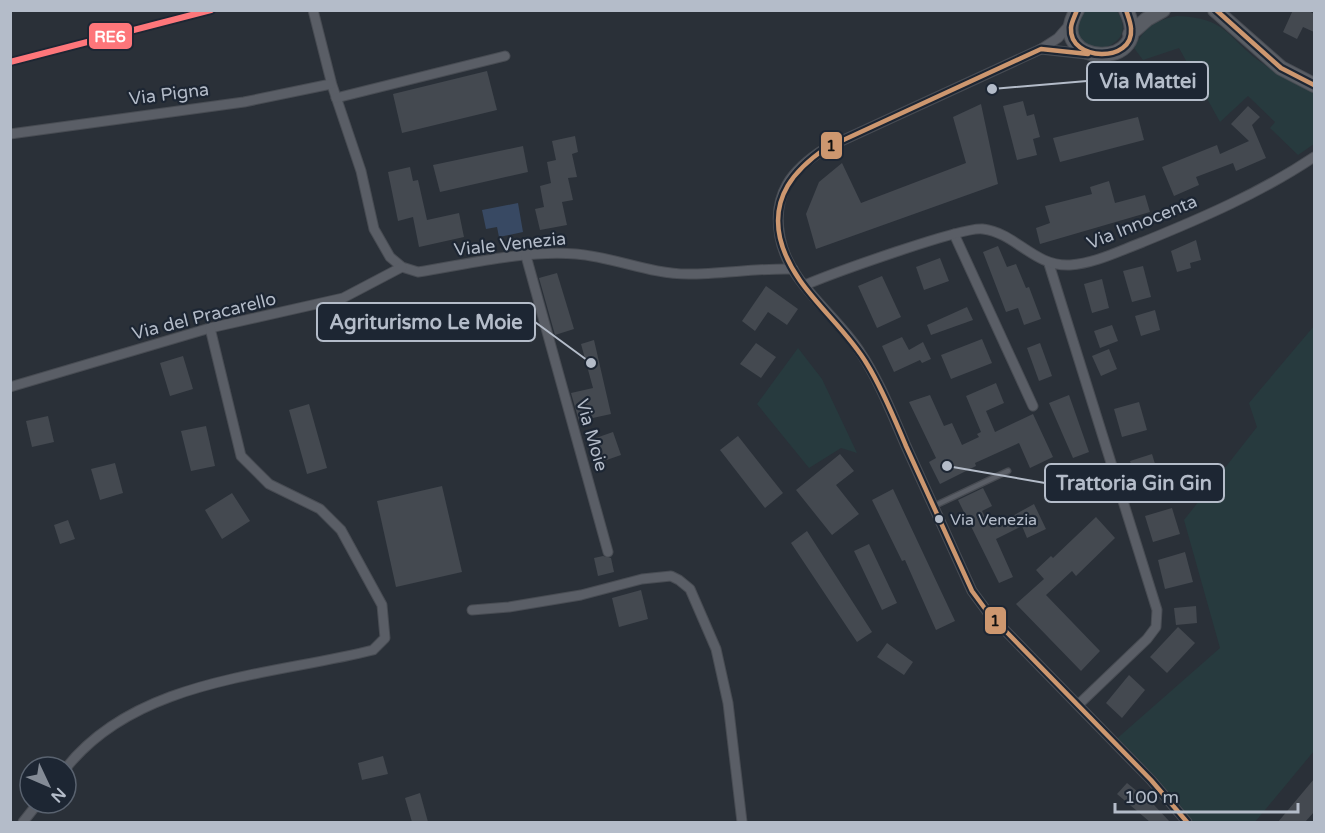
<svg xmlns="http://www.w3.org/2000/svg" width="1325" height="833" viewBox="0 0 1325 833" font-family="'Varela Round',sans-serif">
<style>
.green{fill:#273a3e}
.water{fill:#384963}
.building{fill:#444950}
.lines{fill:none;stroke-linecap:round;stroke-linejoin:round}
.lane-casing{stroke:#484c53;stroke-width:7}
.street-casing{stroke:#484c53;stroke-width:11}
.secondary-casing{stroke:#484c53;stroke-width:16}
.lane{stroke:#5a5e66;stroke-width:4.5}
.street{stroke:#5a5e66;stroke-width:9}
.secondary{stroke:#595d64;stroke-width:14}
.bus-1-casing{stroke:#1d2633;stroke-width:9}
.bus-1{stroke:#cd976f;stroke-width:4.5}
.rail-1-casing{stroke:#1d2633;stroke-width:10}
.rail-1{stroke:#fd767a;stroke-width:6}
.bus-dot{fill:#b4bcc9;stroke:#1d2633;stroke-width:2}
.labels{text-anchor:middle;stroke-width:4.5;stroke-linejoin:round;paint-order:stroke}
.bus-label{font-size:16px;fill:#b4bcc9;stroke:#1d2633;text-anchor:start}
.street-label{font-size:18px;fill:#b4bcc9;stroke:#1d2633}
.leader{fill:none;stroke:#b4bcc9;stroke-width:2}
.callout-dot{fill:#b4bcc9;stroke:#1d2633;stroke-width:2}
.callout{fill:#1d2633;stroke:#b4bcc9;stroke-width:2}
.callout-label{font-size:20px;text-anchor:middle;font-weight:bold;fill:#b4bcc9}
.line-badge{stroke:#1d2633;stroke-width:2}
.badge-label{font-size:16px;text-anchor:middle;font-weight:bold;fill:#fff}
.pale-badge-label{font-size:16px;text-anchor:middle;font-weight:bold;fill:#111}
</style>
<rect width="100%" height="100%" fill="#2a3038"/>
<g class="green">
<path d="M1079,11H1117C1131,33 1118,44 1097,51L1077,39L1076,15Z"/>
<path d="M1177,16C1228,18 1226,37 1262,63C1278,75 1297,84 1314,93V144L1298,155L1270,128L1275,122L1248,96L1220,122L1179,48L1143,60L1134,48C1144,28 1155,20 1177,16Z"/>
<path d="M1314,326V751L1255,822H1187L1113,742L1220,648L1184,520L1257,427L1249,403Z"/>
<path d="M798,348L822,379L857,453L841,448L809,468L757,404Z"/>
</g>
<path class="water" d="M518,203L523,232L499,237L497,227L486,229L482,210Z"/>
<g class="building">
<path d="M1293,10H1307L1314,14V32L1303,27L1297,39L1283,32Z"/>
<path d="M487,71L497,110L402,133L393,94Z"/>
<path d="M1023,101L1027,116L1034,114L1040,137L1033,139L1037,155L1017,160L1003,106Z"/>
<path d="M981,104L998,184L816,249L806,214L819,182L842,163L861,203L966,163L953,117Z"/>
<path d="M1248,106L1260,117L1252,125L1266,158L1236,171L1233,163L1196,177L1199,185L1174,196L1162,167L1217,145L1220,154L1249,141L1231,124Z"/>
<path d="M1138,117L1144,140L1060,162L1053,138Z"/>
<path d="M575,136L578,152L572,154L577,177L568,178L573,200L562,202L567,225L540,230L535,209L544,207L540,186L551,183L547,162L556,160L552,141Z"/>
<path d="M523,146L528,172L440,192L433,165Z"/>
<path d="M410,167L413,181L418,180L427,220L459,213L464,237L419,247L413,217L398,221L388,172Z"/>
<path d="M1109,181L1115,203L1145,195L1150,212L1040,244L1036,228L1050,223L1045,206L1092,194L1090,187Z"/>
<path d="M1196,240L1201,260L1190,263L1191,268L1177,272L1171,251Z"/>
<path d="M998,246L1007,267L1016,264L1026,288L1029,287L1041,319L1024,325L1018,308L1006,312L983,252Z"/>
<path d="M940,258L949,281L924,290L916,267Z"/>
<path d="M1143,266L1151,297L1132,302L1123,271Z"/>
<path d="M557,273L574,329L555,335L539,278Z"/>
<path d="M882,276L901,317L877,328L858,286Z"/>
<path d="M1102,279L1109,308L1092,313L1084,284Z"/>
<path d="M766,286L798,309L787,325L768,312L755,331L742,321Z"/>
<path d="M967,307L973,320L931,335L927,325Z"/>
<path d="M1155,310L1160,330L1141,336L1135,316Z"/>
<path d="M1112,325L1118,341L1100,348L1094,331Z"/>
<path d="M902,337L909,350L923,342L931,359L922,363L920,360L894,372L882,346Z"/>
<path d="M982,339L992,363L951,379L941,355Z"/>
<path d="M594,340L611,414L579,421L571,393L593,388L581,344Z"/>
<path d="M756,343L776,357L761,378L740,364Z"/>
<path d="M1040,343L1052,376L1039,381L1027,348Z"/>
<path d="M1109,349L1117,369L1101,376L1092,356Z"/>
<path d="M183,356L193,389L170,396L160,363Z"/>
<path d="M996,383L1004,403L986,411L995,432L1033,414L1053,457L1030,468L1019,443L975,463L976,466L940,484L929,462L936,458L909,402L930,395L944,426L952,423L962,445L979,437L977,434L981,432L966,396Z"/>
<path d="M1069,395L1089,452L1073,458L1049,403Z"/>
<path d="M1139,402L1147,430L1122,437L1114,409Z"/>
<path d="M309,404L327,468L307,474L289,410Z"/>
<path d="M48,416L54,442L32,447L26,421Z"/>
<path d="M206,426L215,466L191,471L181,431Z"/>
<path d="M613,432L621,455L598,463L590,440Z"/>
<path d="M738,436L783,493L765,508L720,450Z"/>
<path d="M840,454L854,471L836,485L859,514L832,535L796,490Z"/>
<path d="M1152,454L1163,490L1141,497L1130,461Z"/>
<path d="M115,463L123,493L100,500L91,469Z"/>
<path d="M442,486L462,572L396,587L377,501Z"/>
<path d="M983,488L992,506L982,511L991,528L1034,504L1046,529L1027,538L1022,526L996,539L1013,577L999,583L958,500Z"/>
<path d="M893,489L955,621L936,630L905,560L902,561L872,500Z"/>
<path d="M232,493L250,521L222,539L205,510Z"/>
<path d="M1172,508L1180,534L1153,542L1145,516Z"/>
<path d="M1096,517L1115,538L1076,576L1072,571L1046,595L1100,651L1081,671L1016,604L1044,579L1036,570L1051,556L1053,558Z"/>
<path d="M68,520L75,539L60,544L54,525Z"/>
<path d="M807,531L872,632L857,642L791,543Z"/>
<path d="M869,544L897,603L882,610L854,551Z"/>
<path d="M1185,552L1193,582L1165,589L1158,560Z"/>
<path d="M603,556L611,558L614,572L598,576L594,558Z"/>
<path d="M641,590L648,619L619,627L612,598Z"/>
<path d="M1196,606L1197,623L1176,625L1174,608Z"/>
<path d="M1178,627L1195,643L1167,673L1150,657Z"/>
<path d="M887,643L913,662L904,675L877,657Z"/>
<path d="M1129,675L1145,690L1122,718L1106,703Z"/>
<path d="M383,756L388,774L362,780L358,763Z"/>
<path d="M1314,779V812L1305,822H1278Z"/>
<path d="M1127,783L1154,805L1170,822H1150L1117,794Z"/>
<path d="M420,793L428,822H412L405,798Z"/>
</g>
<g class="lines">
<g class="lane-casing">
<path id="lane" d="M934,506L1008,471"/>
</g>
<g class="street-casing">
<g id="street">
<path d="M313,10L332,85L361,171L374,229L390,257L402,267L418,272C469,264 524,250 576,254C614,257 650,274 688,274C723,274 758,268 793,269"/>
<path d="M1071,23L1058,38L1041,49L826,148C791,170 772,194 780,237C788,283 836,314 860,352C879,380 892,414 906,446C928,494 950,542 972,591L989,614L1151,780L1187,822"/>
<path d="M1041,49L1086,54"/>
<path d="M336,98L505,56"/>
<path d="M10,134L244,102L331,84"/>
<path d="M954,234L1033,406"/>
<path d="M526,256L608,552"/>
<path d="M1049,264L1157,610L1156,627L1147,639L1078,705"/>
<path d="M805,285C831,274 963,226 983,229C1016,233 1034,267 1070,265C1096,263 1119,251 1143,242C1202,218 1262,192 1314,157"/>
<path d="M10,387L210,328L343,298L402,267"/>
<path d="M472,610L509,607L581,595L642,579L671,576L679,580L690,589L716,649L728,703L742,822"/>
<path d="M66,768C137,678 270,676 373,650L385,638L382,605L341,530L320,509L269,484L241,456L210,328"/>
<path d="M23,822L38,803"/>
</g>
</g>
<g class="secondary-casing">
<g id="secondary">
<path d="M1077,10C1043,67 1158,72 1126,10"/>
<path d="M1215,10L1281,68L1314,85"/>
<path d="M1130,34L1147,19L1163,10"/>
</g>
</g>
<use href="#lane" class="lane"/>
<use href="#street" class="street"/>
<use href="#secondary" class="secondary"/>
<g class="bus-1-casing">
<g id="bus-1">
<path d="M1077,10C1075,16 1071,23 1071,28C1069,62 1134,63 1131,29C1131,23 1128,16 1126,10"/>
<path d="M1216,10L1281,68L1314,85"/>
<path d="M1088,54L1041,49L826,148C794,170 771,197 780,238C792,289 842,321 867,364C883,390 894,418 906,446C928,495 950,543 972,591L989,614L1151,780L1187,822"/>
</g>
</g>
<use href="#bus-1" class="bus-1"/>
<g class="rail-1-casing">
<path id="rail-1" d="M10,62L211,10"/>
</g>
<use href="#rail-1" class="rail-1"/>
</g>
<circle class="bus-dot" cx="939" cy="519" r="5"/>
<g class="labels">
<g class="bus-label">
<text x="950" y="525">Via Venezia</text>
</g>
<g class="street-label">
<text transform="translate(169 94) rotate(-7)" y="6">Via Pigna</text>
<text transform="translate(1142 222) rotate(-22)" y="6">Via Innocenta</text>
<text transform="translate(510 244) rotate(-6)" y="6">Viale Venezia</text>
<text transform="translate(204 316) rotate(-14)" y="6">Via del Pracarello</text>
<text transform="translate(592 435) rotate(74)" y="6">Via Moie</text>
</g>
</g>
<path class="leader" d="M992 89L1087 81M591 363L535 322M947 466L1045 483"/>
<g class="callout-dot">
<circle cx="992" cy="89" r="6"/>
<circle cx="591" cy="363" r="6"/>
<circle cx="947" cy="466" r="6"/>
</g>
<g class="callout">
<rect x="1087" y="62" width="121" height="38" rx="6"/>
<rect x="317" y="303" width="218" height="38" rx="6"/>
<rect x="1045" y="464" width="179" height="38" rx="6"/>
</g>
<g class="callout-label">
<text x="1148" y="88">Via Mattei</text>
<text x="426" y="329">Agriturismo Le Moie</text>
<text x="1134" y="490">Trattoria Gin Gin</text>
</g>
<g class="line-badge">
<rect x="88" y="22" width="45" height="28" rx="6" fill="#fd767a"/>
<rect x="820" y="131" width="23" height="29" rx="6" fill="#cd976f"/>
<rect x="984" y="606" width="23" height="29" rx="6" fill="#cd976f"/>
</g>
<g class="badge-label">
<text x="110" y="42">RE6</text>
</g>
<g class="pale-badge-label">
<text x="831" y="151">1</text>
<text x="995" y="626">1</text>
</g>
<rect width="1325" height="833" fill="none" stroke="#b4bcc9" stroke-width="24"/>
<g transform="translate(48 785) rotate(134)"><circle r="28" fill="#1d2633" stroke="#59626f" stroke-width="1.5"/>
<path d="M0-4.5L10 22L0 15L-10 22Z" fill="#848b96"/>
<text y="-9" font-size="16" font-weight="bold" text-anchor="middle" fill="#b4bcc9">N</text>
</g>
<path d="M1115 803v9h183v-9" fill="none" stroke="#b4bcc9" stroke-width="3"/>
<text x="1124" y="803" font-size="18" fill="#b4bcc9" stroke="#1d2633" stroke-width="4.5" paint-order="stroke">100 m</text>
</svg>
